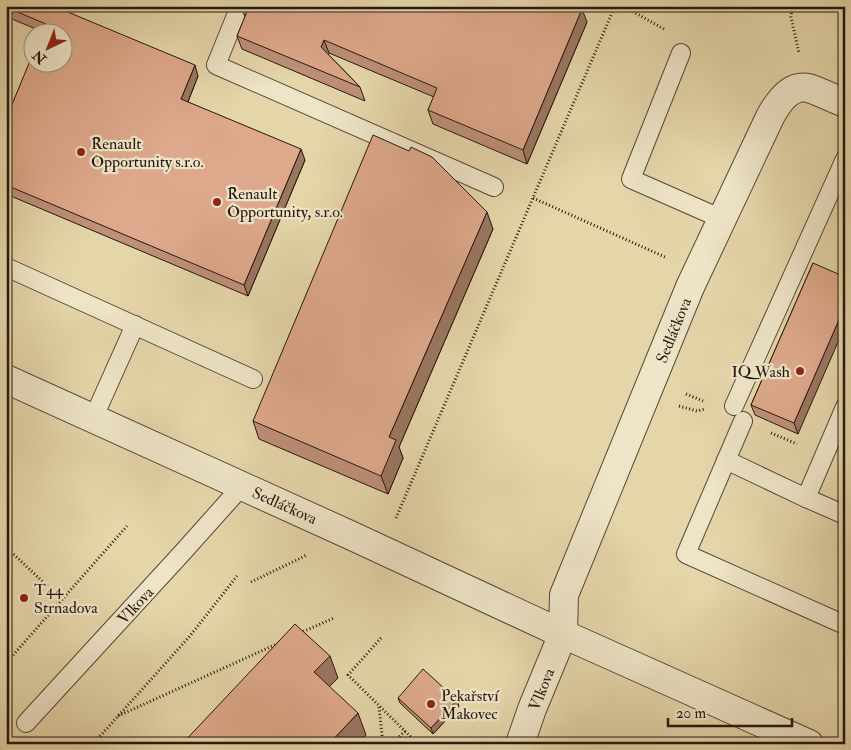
<svg xmlns="http://www.w3.org/2000/svg" width="851" height="750" viewBox="0 0 851 750" font-family="'IM FELL Double Pica',serif">
<style>
.lines{fill:none;stroke-linecap:round;stroke-linejoin:round}
.service-casing{stroke:#554836;stroke-width:20}
.minor-casing{stroke:#554836;stroke-width:30}
.path{stroke:#25180f;stroke-width:3;stroke-dasharray:1 2.5;stroke-linecap:butt}
.service{stroke:#eee4c8;stroke-width:18}
.minor{stroke:#eee4c8;stroke-width:28}
.wall{fill:#be9078;stroke:#25180f}
.shaded-wall{fill:#9b7661;stroke:#25180f}
.building{fill:#dda88b;stroke:#25180f}
.poi-dot{fill:#8f2418;stroke:#eee4c8;stroke-width:2}
.labels{text-anchor:middle;stroke-width:4.5;stroke-linejoin:round;paint-order:stroke}
.poi-label{font-size:16px;fill:#25180f;stroke:#eee4c8;text-anchor:start}
.street-label{font-size:16px;fill:#25180f;stroke:#eee4c8}
</style>
<rect width="100%" height="100%" fill="#e5d6aa"/>
<filter id="stains"><feTurbulence type="fractalNoise" baseFrequency=".004" numOctaves="4"/><feColorMatrix values="0 0 0 0 .2 0 0 0 0 .09 0 0 0 0 .02 0 0 0 .5 -.17"/></filter>
<radialGradient id="worn" r=".72"><stop offset=".6" stop-color="#630" stop-opacity="0"/><stop offset="1" stop-color="#630" stop-opacity=".3"/></radialGradient>
<g class="lines">
<g class="service-casing">
<g id="service">
<path d="M240,6L216,65L494,187"/>
<path d="M6,10L8,6"/>
<path d="M681,53L631,179L722,219"/>
<path d="M6,267L253,379"/>
<path d="M734,406L845,159"/>
<path d="M845,407L806,498L845,515"/>
<path d="M93,419L135,325"/>
<path d="M743,421L686,554L845,625"/>
<path d="M726,460L806,498"/>
<path d="M26,723L183,552L242,486"/>
</g>
</g>
<g class="minor-casing">
<g id="minor">
<path d="M6,379L350,535L563,634L809,744"/>
<path d="M520,744L532,709L563,634L564,595L690,287L770,117C777,104 790,84 808,88C819,91 834,99 845,103"/>
</g>
</g>
<g class="path">
<path d="M629,6L630,10L664,29"/>
<path d="M792,6L791,17L799,53"/>
<path d="M533,198L665,257"/>
<path d="M686,394L703,401"/>
<path d="M679,406L697,411L705,409"/>
<path d="M771,433L797,444"/>
<path d="M396,518L615,6"/>
<path d="M6,547L62,600"/>
<path d="M251,582L307,555"/>
<path d="M300,633L334,618"/>
<path d="M381,638L348,675L418,744"/>
<path d="M6,663L127,526"/>
<path d="M379,707L383,744"/>
<path d="M118,716L279,643"/>
<path d="M93,744L190,636L237,576"/>
<path d="M392,744L405,731"/>
</g>
<use href="#service" class="service"/>
<use href="#minor" class="minor"/>
</g>
<g class="wall">
<path d="M215,6H229L226,11Z"/>
<path d="M241,6L587,22L527,164L433,124L428,110L434,97L329,53L328,54L360,87L365,101L242,49L237,36L245,17Z"/>
<path d="M8,8L66,11L198,76L188,102L305,160L248,296L6,194V119L43,32L12,19Z"/>
<path d="M493,229L399,447L403,458L388,494L259,439L253,421Z"/>
<path d="M813,263L798,434L755,415L751,405Z"/>
<path d="M398,698L459,706L433,734L400,703Z"/>
</g>
<g class="shaded-wall">
<path d="M225,6H229L226,11Z"/>
<path d="M582,9L587,22L527,164L523,150Z"/>
<path d="M324,40L329,53L326,60L321,47Z"/>
<path d="M195,65L198,76L185,109L181,99Z"/>
<path d="M301,149L305,160L248,296L244,285Z"/>
<path d="M487,212L493,229L399,447L403,458L388,494L381,476L389,437Z"/>
<path d="M845,306V326L798,434L794,423Z"/>
<path d="M330,656L338,678L322,694L314,672Z"/>
<path d="M457,700L459,706L433,734L431,728Z"/>
<path d="M358,713L366,735L358,744H329Z"/>
</g>
<g class="building">
<path d="M9,6H63L64,7L63,10L195,65L181,99L301,149L244,285L6,185V119L32,56V62H62V32H42L46,24L8,8Z"/>
<path d="M241,6H576L582,9L523,150L428,110L437,88L324,40L321,47L360,87L237,36L248,9Z"/>
<path d="M373,135L409,151L411,147L432,157L487,212L389,437L396,440L381,476L253,421Z"/>
<path d="M813,263L845,277V306L794,423L751,405Z"/>
<path d="M295,624L330,656L314,672L358,713L329,744H182Z"/>
<path d="M423,669L457,700L431,728L398,698Z"/>
</g>
<g class="poi-dot">
<circle cx="81" cy="152" r="5"/>
<circle cx="217" cy="202" r="5"/>
<circle cx="800" cy="371" r="5"/>
<circle cx="24" cy="598" r="5"/>
<circle cx="431" cy="704" r="5"/>
</g>
<g class="labels">
<g class="poi-label">
<text x="91" y="149">Renault<tspan x="91" dy="18">Opportunity s.r.o.</tspan></text>
<text x="227" y="199">Renault<tspan x="227" dy="18">Opportunity, s.r.o.</tspan></text>
<text x="790" y="377" text-anchor="end">IQ Wash</text>
<text x="34" y="595">T44<tspan x="34" dy="18">Strnadova</tspan></text>
<text x="441" y="701">Pekařství<tspan x="441" dy="18">Makovec</tspan></text>
</g>
<g class="street-label">
<text transform="translate(673 330) rotate(-68)" y="6">Sedláčkova</text>
<text transform="translate(285 505) rotate(24)" y="6">Sedláčkova</text>
<text transform="translate(135 605) rotate(-47)" y="6">Vlkova</text>
<text transform="translate(541 689) rotate(-68)" y="6">Vlkova</text>
</g>
</g>
<rect width="851" height="750" fill="none" stroke="#e5d6aa" stroke-width="25"/>
<rect x="8" y="8" width="836" height="735" fill="none" stroke="#25180f" stroke-width="2.5"/>
<rect x="12" y="12" width="826" height="725" fill="none" stroke="#25180f"/>
<g transform="translate(48 48) rotate(223)"><circle r="24" fill="#eee4c8" stroke="#9e927e"/>
<path d="M0-4L9 19L0 12L-9 19Z" fill="#8f2418"/>
<text y="-8" font-size="14" font-weight="bold" text-anchor="middle" fill="#25180f">N</text>
</g>
<path d="M668 718v8h124v-8" fill="none" stroke="#25180f" stroke-width="2.5"/>
<text x="676" y="718" font-size="15" fill="#25180f" stroke="#eee4c8" stroke-width="4" paint-order="stroke">20 m</text>
<rect width="100%" height="100%" filter="url(#stains)"/>
<rect width="100%" height="100%" fill="url(#worn)"/>
</svg>
